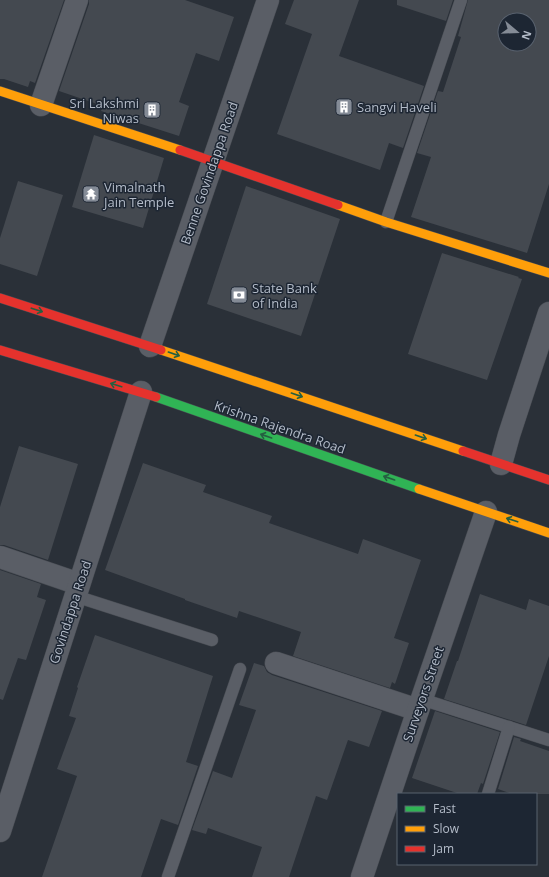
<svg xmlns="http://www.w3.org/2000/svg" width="549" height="877" viewBox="0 0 549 877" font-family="'Open Sans',sans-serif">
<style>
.building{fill:#444950;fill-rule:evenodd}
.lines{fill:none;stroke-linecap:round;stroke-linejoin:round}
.lane-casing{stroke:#484c53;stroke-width:13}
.street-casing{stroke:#484c53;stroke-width:23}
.fast-casing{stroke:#484c53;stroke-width:10}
.slow-casing{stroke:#484c53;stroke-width:10}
.jam-casing{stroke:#484c53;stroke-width:10}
.lane{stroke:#5a5e66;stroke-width:12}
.street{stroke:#5a5e66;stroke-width:22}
.fast{stroke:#30b455;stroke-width:9}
.slow{stroke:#ff9f0a;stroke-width:9}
.jam{stroke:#e5322d;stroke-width:9}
.oneway{stroke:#255f41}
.labels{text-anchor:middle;stroke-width:3;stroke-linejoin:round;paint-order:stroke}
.poi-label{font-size:13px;fill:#b4bcc9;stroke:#1d2633;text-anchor:start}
.street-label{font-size:13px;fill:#b4bcc9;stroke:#1d2633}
</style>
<rect width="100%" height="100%" fill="#2a3038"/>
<g class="building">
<path d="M0,0H64L35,83L30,81L28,87L4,79H0Z"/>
<path d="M89,0H185L234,17L219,61L196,53L179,102L189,106L179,136L101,111L103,106L59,91L89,4Z"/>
<path d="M294,0H359L339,56L424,86L403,148L389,143L380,170L277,134L312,34L285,24Z"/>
<path d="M397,0H453L446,21L397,5Z"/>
<path d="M468,0H549V184L527,253L411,217L431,157L417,153L438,91L443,92L461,37L458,36ZM505,20H529V44H505Z"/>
<path d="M94,135L164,158L143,228L72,207Z"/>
<path d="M18,181L63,195L37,276L0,264V238Z"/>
<path d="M246,186L340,219L301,336L207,304Z"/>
<path d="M442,253L519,277L518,278L522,279L487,380L408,354Z"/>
<path d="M19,446L78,464L48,560L4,545H0V507Z"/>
<path d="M143,463L206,485L203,492L272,516L269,523L358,554L363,539L421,560L394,638L409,643L395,684L392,682L390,688L293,656L301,632L239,611L237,618L185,600V599L105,570Z"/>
<path d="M0,570L41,584L37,597L46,600L26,660L18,658L3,700L0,699Z"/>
<path d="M480,594L526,610L529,599L549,606V656L526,725L444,699L457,661H458Z"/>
<path d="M95,635L213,676L186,762L198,766L178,825L161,819L141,877H42L77,776L57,769L76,718L69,716L78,688L77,687Z"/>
<path d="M254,663L264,666L267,672L272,675L382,711L369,747L348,740L327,800L316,796L289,877H252L262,847L208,828L206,834L192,830L213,771L232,778L256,710L239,705Z"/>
<path d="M435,711L500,732L483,784L481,783L477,794H460L412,778Z"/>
<path d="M514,737L521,739L520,741L549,751V794H512L498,789Z"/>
</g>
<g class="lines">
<g class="lane-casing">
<g id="lane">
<path d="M386,222L461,0"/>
<path d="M75,596L212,640"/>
<path d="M421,699L549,740"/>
<path d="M488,794L509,727"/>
<path d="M168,877L240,669"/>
</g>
</g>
<g class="street-casing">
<g id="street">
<path d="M41,105L77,0"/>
<path d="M150,346L268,0"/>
<path d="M501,464L509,435L549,313"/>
<path d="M0,557L79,584"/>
<path d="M276,663L418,710"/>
<path d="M0,831L141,392"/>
<path d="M362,877L418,710L486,512"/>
</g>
</g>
<g class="fast-casing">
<path id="fast" d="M156,397L419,489"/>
</g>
<g class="slow-casing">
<g id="slow">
<path d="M0,91L180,150"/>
<path d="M338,205L386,222L549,273"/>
<path d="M161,350L463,451"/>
<path d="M419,489L549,533"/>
</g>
</g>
<g class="jam-casing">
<g id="jam">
<path d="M180,150L338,205"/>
<path d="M0,298L161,350"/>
<path d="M0,350L156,397"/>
<path d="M463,451L549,480"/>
</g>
</g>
<use href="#lane" class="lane"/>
<use href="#street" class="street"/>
<use href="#fast" class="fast"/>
<use href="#slow" class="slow"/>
<use href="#jam" class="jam"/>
</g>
<defs><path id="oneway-shaft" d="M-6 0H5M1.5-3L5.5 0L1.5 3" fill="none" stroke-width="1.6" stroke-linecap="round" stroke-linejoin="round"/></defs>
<g class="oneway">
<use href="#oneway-shaft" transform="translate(37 310) rotate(18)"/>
<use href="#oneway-shaft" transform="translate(174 354) rotate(19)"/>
<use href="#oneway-shaft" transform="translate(116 385) rotate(-163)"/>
<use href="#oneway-shaft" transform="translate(297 395) rotate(19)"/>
<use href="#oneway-shaft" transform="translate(266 436) rotate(-161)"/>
<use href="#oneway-shaft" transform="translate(421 437) rotate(19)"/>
<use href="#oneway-shaft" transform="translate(389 478) rotate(-161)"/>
<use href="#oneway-shaft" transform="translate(512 520) rotate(-162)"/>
</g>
<defs>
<g id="building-square" transform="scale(0.9)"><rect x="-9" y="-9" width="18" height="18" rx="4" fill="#848b96" stroke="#1d2633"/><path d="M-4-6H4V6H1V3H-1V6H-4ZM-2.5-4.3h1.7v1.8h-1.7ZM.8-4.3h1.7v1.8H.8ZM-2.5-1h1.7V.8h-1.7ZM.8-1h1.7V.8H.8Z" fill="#fff"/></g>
<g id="temple-square" transform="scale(0.9)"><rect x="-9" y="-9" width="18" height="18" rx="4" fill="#848b96" stroke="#1d2633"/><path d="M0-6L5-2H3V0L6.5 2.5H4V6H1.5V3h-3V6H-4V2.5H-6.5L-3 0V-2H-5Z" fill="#fff"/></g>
<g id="bank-square" transform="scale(0.9)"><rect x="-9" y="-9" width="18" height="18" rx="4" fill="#848b96" stroke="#1d2633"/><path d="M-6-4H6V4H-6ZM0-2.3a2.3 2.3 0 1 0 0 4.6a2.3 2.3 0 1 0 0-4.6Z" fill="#fff"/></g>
</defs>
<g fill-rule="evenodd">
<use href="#building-square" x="344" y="107"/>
<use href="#building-square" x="152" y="110"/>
<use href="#temple-square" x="91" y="194"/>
<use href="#bank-square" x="239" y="295"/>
</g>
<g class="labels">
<g class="poi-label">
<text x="139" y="108" text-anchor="end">Sri Lakshmi<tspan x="139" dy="15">Niwas</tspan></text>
<text x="357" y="112">Sangvi Haveli</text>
<text x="104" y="192">Vimalnath<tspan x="104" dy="15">Jain Temple</tspan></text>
<text x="252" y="293">State Bank<tspan x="252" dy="15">of India</tspan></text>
</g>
<g class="street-label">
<text transform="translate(209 173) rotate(-71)" y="5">Benne Govindappa Road</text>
<text transform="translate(280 427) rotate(19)" y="5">Krishna Rajendra Road</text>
<text transform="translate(70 612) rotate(-72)" y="5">Govindappa Road</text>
<text transform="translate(423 694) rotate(-71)" y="5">Surveyors Street</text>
</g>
</g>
<rect x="397" y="793" width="140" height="72" fill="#1d2633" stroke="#59626f"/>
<rect x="405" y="806" width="20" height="6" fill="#30b455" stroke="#59626f"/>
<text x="433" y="813" font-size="12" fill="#b4bcc9">Fast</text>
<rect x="405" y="826" width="20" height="6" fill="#ff9f0a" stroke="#59626f"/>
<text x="433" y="833" font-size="12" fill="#b4bcc9">Slow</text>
<rect x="405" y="846" width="20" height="6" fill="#e5322d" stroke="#59626f"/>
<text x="433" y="853" font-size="12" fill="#b4bcc9">Jam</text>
<g transform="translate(517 32) rotate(109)"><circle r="19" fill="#1d2633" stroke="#59626f"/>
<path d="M0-3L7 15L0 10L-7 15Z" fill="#848b96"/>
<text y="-6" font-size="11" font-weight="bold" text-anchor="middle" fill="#b4bcc9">N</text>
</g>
</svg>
